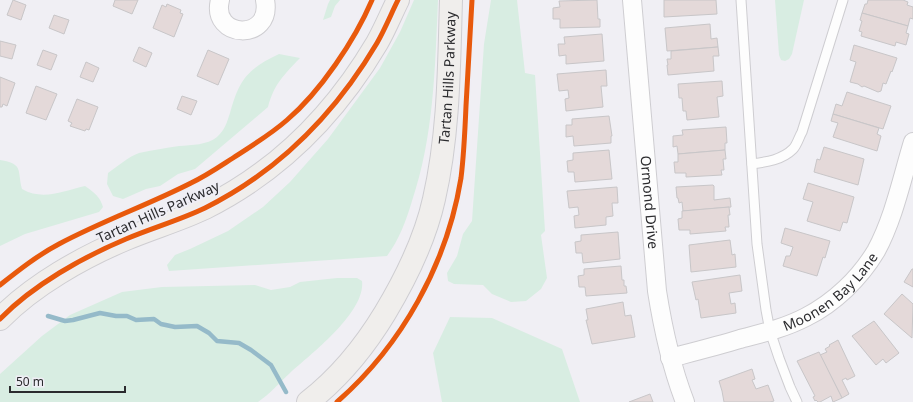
<svg xmlns="http://www.w3.org/2000/svg" width="913" height="402" viewBox="0 0 913 402" font-family="'Noto Sans',sans-serif">
<style>
.green{fill:#d8ede2}
.lines{fill:none;stroke-linecap:round;stroke-linejoin:round}
.stream{stroke:#95bac9;stroke-width:4.5}
.building{fill:#e4d9d9;stroke:#c8c6c8}
.lane-casing{stroke:#cecdd1;stroke-width:11}
.street-casing{stroke:#cecdd1;stroke-width:20}
.secondary-casing{stroke:#cecdd1;stroke-width:24}
.lane{stroke:#fdfdfd;stroke-width:9}
.street{stroke:#fdfdfd;stroke-width:18}
.secondary{stroke:#f0eeec;stroke-width:22}
.cycleway-casing{stroke:#efeef5;stroke-width:8}
.cycleway{stroke:#e8590c;stroke-width:5}
.labels{text-anchor:middle;stroke-width:4;stroke-linejoin:round;paint-order:stroke}
.street-label{font-size:14px;fill:#2b2b2e;stroke:#efeef5}
</style>
<rect width="100%" height="100%" fill="#f0eff4"/>
<g class="green">
<path d="M330,0H340L335,6L331,17L323,20L328,4Z"/>
<path d="M414,0H438C435,68 434,136 412,201C406,221 399,240 387,256L169,271L167,265L175,255L190,249L228,231L263,207L290,182L328,139L380,68L400,32Z"/>
<path d="M491,0H517L525,73L535,75L545,231L541,235L547,278L541,289L526,301L511,302L492,294L483,285L454,284L448,281L447,273L457,256L463,234L472,221L484,44Z"/>
<path d="M775,0H804L792,54L789,59L785,61L781,60L779,55Z"/>
<path d="M279,54L300,58C284,75 274,84 268,107L195,169L178,174L160,186L146,189L123,199L113,196L107,184L108,173C118,166 128,157 139,153C152,150 166,148 179,146C192,145 207,145 217,137C225,130 227,122 230,113C239,80 247,69 279,54Z"/>
<path d="M0,160C24,164 17,170 22,189C43,201 63,191 85,186C94,192 100,197 103,207L99,212L25,234L0,246Z"/>
<path d="M337,278H357L362,281C366,312 311,354 290,373C279,383 270,394 258,402H0V374L42,336L70,315L122,292L162,287L255,285L271,290L290,287L300,282Z"/>
<path d="M450,317L492,318L562,349L580,402H442L433,353Z"/>
</g>
<g class="lines">
<path class="stream" d="M48,316L65,321L73,320L100,313L116,316H127L136,320L154,319L161,324L175,327L197,326L209,333L217,341L239,343L251,350L271,365L286,392"/>
</g>
<g class="building">
<path d="M13,0L26,5L21,20L7,15Z"/>
<path d="M115,0H138L132,14L113,6Z"/>
<path d="M597,0L598,19H600V27L560,28V19H553V8L560,7L559,1Z"/>
<path d="M664,0H716L717,14L664,17Z"/>
<path d="M868,0H903L908,2L907,5L913,7V19L910,18L908,26L862,13L865,4H867Z"/>
<path d="M167,4L181,10L180,13L183,14L174,37L153,28L162,5L166,7Z"/>
<path d="M862,13L908,26L906,33L909,34L906,45L896,42L895,46L861,36L862,32L859,31L862,21L860,20Z"/>
<path d="M54,15L69,20L64,34L49,28Z"/>
<path d="M710,24L711,39L717,38L718,47L667,51L665,28Z"/>
<path d="M602,34L604,61L566,64V55L559,56L558,44H565L564,37Z"/>
<path d="M0,41L16,45L12,59L0,56Z"/>
<path d="M854,45L897,58L892,72L891,71L886,84L883,83L881,91L878,92L864,86L862,87L858,84L850,82L856,62L850,60Z"/>
<path d="M139,47L152,53L146,67L133,61Z"/>
<path d="M718,47L719,56H713L714,71L668,75L667,65H668L667,59H671V51Z"/>
<path d="M43,50L57,55L51,70L37,65Z"/>
<path d="M208,50L229,59L218,85L197,76Z"/>
<path d="M86,62L99,68L93,82L80,77Z"/>
<path d="M606,70L607,86H601L603,107L566,111L565,99L569,98L568,90L559,91L557,74Z"/>
<path d="M0,77L15,83L7,106L3,104L2,107H0Z"/>
<path d="M722,81L723,96L717,97L719,117L687,120L686,111H683L682,98H679L678,84Z"/>
<path d="M36,86L57,94L46,120L26,113Z"/>
<path d="M847,92L891,106L883,129L833,114L836,104L842,106Z"/>
<path d="M182,96L197,101L191,115L177,109Z"/>
<path d="M77,99L98,107L89,130L86,129L85,131L70,126L72,123L68,121Z"/>
<path d="M833,114L879,128L877,134L881,136L877,151L833,137L838,123L831,121Z"/>
<path d="M609,116L612,136H611V143L574,146L573,136L566,137V125H572V119Z"/>
<path d="M726,127L727,143H725V150L678,154L677,146L673,147V136L683,135L682,130Z"/>
<path d="M824,147L864,159L858,185L814,172L817,159L820,160Z"/>
<path d="M609,150L612,179L575,182L574,172H568L567,161L573,160V153Z"/>
<path d="M725,150L726,159H723L724,170H721L722,175L686,177V173H675L674,162H678V154Z"/>
<path d="M808,183L854,197L847,223L843,222L840,231L807,221L813,202L803,199Z"/>
<path d="M713,185L714,186V200L730,198L731,207L683,211L682,202L679,203L678,198H677L676,187Z"/>
<path d="M617,187L618,203H612L613,216L606,217V225L575,228L574,216L579,215L578,207L569,208L567,191Z"/>
<path d="M729,207L730,215H728L729,227H725L726,231L690,234V230H679L678,219L682,218V211Z"/>
<path d="M785,228L830,241L825,258L823,257L817,276L783,266L786,256H790L793,247L781,243Z"/>
<path d="M618,232L620,259L583,263L582,253H576L575,242L581,241V235Z"/>
<path d="M730,240L732,255L735,254L736,267L691,272L689,245Z"/>
<path d="M621,266L622,280H624V286H626L627,293L586,296L585,287H579L578,276L584,275V269Z"/>
<path d="M912,269H913V287L904,282Z"/>
<path d="M740,275L742,291L729,293L731,304L735,303L736,313L701,318L698,299L696,300L692,282Z"/>
<path d="M902,294L913,304L912,338L884,314Z"/>
<path d="M623,302L625,316L631,315L635,337L592,344L586,320H588L586,309Z"/>
<path d="M874,321L899,353L886,363L883,359L876,365L852,336Z"/>
<path d="M838,340L855,376L847,380L846,378L842,380L849,394L842,398L820,355L827,352L825,349L830,346L829,345Z"/>
<path d="M819,352L842,398L833,402L831,396L820,402H818L816,400L815,401L813,397L815,396L797,361Z"/>
<path d="M752,369L755,379L752,380L756,389L768,385L774,401L770,402H724L722,391L719,381Z"/>
<path d="M650,394L653,402H629Z"/>
</g>
<g class="lines">
<g class="lane-casing">
<g id="lane">
<path d="M741,0L757,244L766,310L770,331L779,358L790,387L797,402"/>
<path d="M752,164C766,162 782,160 793,149C797,145 799,137 802,132L843,0"/>
</g>
</g>
<g class="street-casing">
<g id="street">
<path d="M220,0C210,39 273,42 265,0"/>
<path id="s1" d="M632,0L657,291C663,329 671,366 685,402"/>
<path id="s2" d="M670,358C693,352 717,346 740,339C763,333 785,328 806,317C834,303 860,278 876,251C894,218 902,178 913,142"/>
</g>
</g>
<g class="secondary-casing">
<g id="secondary">
<path d="M0,319C33,285 83,257 126,239C152,228 180,220 205,208C279,171 335,114 377,43C385,29 391,14 398,0"/>
<path id="s3" d="M308,402C339,378 365,346 385,313C406,278 425,240 434,199C449,134 449,67 451,0"/>
</g>
</g>
<use href="#lane" class="lane"/>
<use href="#street" class="street"/>
<use href="#secondary" class="secondary"/>
<g class="cycleway-casing">
<g id="cycleway">
<path d="M0,285C19,270 38,255 59,244C102,221 148,205 191,183C206,176 219,167 233,158C251,146 270,135 287,120C320,92 355,40 372,0"/>
<path d="M0,319C33,285 83,257 126,239C152,228 180,220 205,208C279,171 335,114 377,43C385,29 391,14 398,0"/>
<path d="M337,402C402,345 447,264 461,178C464,154 465,130 466,106C468,71 470,35 472,0"/>
</g>
</g>
<use href="#cycleway" class="cycleway"/>
</g>
<g class="labels">
<g class="street-label">
<text dy="5" stroke="none"><textPath href="#s3" startOffset="365">Tartan Hills Parkway</textPath></text>
<text dy="5" stroke="none"><textPath href="#s1" startOffset="203">Ormond Drive</textPath></text>
<text transform="translate(158 212) rotate(-24)" y="5">Tartan Hills Parkway</text>
<text dy="5" stroke="none"><textPath href="#s2" startOffset="177">Moonen Bay Lane</textPath></text>
</g>
</g>
<path d="M10 386v6h115v-6" fill="none" stroke="#2b2b2e" stroke-width="2"/>
<text x="16" y="386" font-size="12" fill="#2b2b2e" stroke="#efeef5" stroke-width="3" paint-order="stroke">50 m</text>
</svg>
